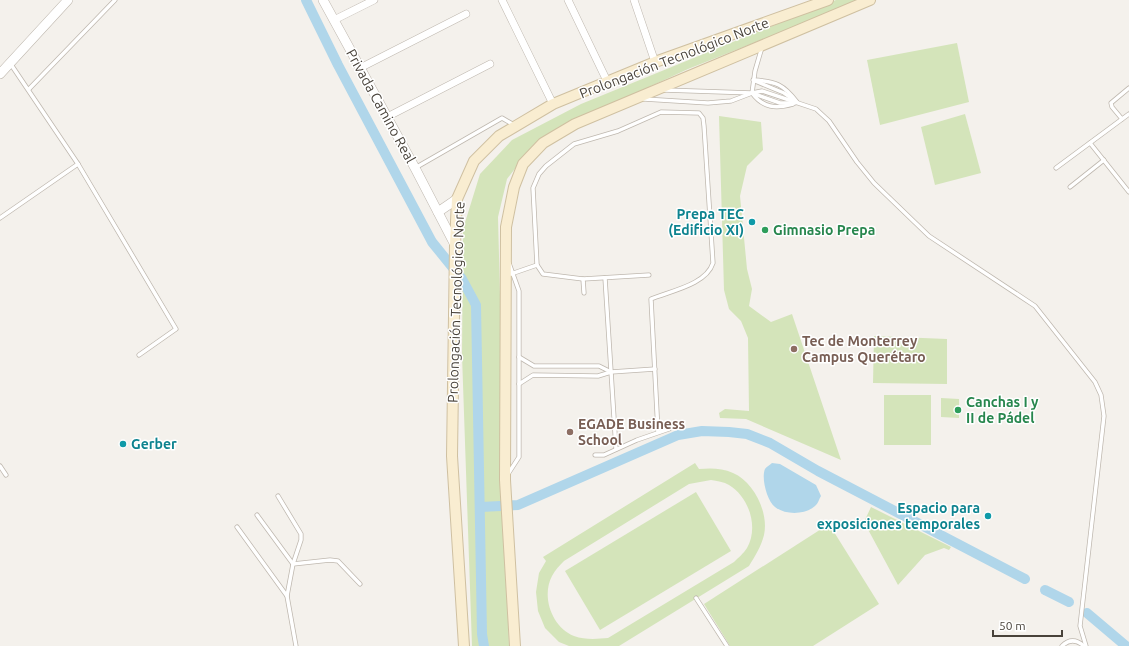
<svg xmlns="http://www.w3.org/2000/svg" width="1129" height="646" viewBox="0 0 1129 646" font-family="Ubuntu,sans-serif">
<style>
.green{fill:#d4e4ba;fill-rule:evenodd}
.water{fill:#b0d6ea}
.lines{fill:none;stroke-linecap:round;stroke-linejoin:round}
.canal{stroke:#b0d6ea;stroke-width:10}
.service-casing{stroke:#bfb8af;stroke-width:5}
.minor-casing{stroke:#bfb8af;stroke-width:8}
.tertiary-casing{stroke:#bfb8af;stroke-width:10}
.secondary-casing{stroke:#cfc0a1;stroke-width:12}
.service{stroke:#fff;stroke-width:3.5}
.minor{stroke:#fff;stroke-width:7}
.tertiary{stroke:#fff;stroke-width:9}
.secondary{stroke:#f9edd1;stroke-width:10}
.culture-dot{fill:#0f9aa8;stroke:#fff;stroke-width:1.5}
.leisure-dot{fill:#2e9e5b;stroke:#fff;stroke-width:1.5}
.education-dot{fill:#8d6e63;stroke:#fff;stroke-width:1.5}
.labels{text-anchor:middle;stroke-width:3;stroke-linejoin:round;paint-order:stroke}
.street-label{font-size:14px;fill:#48423a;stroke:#fff}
.culture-label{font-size:14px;font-weight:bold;fill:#0d838f;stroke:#fff;text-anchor:end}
.leisure-label{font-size:14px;font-weight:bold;fill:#27864d;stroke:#fff;text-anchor:start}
.education-label{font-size:14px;font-weight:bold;fill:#785e54;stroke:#fff;text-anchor:start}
</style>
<rect width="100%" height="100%" fill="#f4f1ec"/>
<g class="green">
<path d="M836,0H862L688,69L599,110L534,144L507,179L498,217L509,646H472L462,355L463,229L480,174L512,140L581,104Z"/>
<path d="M957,43L969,102L880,125L867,60Z"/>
<path d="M965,114L981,173L935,185L921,127Z"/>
<path d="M719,116L761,122L763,150L747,166L740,196L747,269L752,289L749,306L771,322L792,314L841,460L746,419L720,418L719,413L725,409L749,411L748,338L741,321L729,309L724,290Z"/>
<path d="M874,336L947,339V384L873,383Z"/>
<rect x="884" y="395" width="47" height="50"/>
<path d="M941,398L959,399V418L941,417Z"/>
<path d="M695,463L699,469C711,468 722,468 733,473C754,482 769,513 764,535C761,547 755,556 749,566L619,646H569L559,642L545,628L538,611L536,592L539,573L546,561L543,557ZM711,480C717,481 724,482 729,485C749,497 759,527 747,548C744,553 738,558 734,562L608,638C597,639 585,640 574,636C552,627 541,597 552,576C555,570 560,565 564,561L689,484Z"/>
<path d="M696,492L731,551L600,630L565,571Z"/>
<path d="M871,507L951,547L949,550L944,548L925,555L898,585L864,522Z"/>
<path d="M829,524L879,604L813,646H730L704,604Z"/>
</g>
<path class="water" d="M772,463L780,464L816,485L821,496C819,499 818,504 815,506C805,515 785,515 775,507C767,501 761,478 765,469C766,467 770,465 772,463Z"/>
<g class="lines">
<g class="canal">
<path d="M306,0L338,65L432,242L462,279L476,305L482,634L484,646"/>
<path d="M481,507L518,505L678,435L702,431L729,432L747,434L770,443L818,471L1025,579"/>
<path d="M1045,590L1069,602"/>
<path d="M1087,613L1126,646"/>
</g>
<g class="service-casing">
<g id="service">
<path d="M762,47L755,71L752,93C763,108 776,109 793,104"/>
<path d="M10,63L78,164L176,329L139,355"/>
<path d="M753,80C776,81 784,85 797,102"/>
<path d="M755,81L784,93L794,100"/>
<path d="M29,89L115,0"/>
<path d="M664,90L752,93L762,91L816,109L829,121L857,162L874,183L929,236L1035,306L1095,382L1101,395L1104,416L1080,626L1086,646"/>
<path d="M644,99L708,103L731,101L752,93L780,103H795"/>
<path d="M1122,119L1112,107L1111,103L1129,88"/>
<path d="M1090,143L1129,192"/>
<path d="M415,168L502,118L514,125"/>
<path d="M1056,168L1129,114"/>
<path d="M1070,187L1104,160"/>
<path d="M0,218L78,164"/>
<path d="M511,274L537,265"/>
<path d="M649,275L583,279L543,274L537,265L533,188L539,174L546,166L574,144L618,131L661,112L699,113L703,118L704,126L713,263C706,285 670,291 651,299L658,432"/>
<path d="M605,278L616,449"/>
<path d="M583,279L584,293"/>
<path d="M519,357L534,366H599L611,372"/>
<path d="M519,384L533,375L598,376L611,372L655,369"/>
<path d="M595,455H604L637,440L669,429"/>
<path d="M0,466L6,475"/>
<path d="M508,474L519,457V291L509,263"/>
<path d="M278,496L301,534V540L293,564L287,596L296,646"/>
<path d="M257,515L293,564L330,560L338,561L360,584"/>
<path d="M237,527L287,596"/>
<path d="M696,598L727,646"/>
<path d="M1062,646C1069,639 1076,639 1084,646"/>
</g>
</g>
<g class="minor-casing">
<g id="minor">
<path d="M502,0L553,104"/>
<path d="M568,0L607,81"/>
<path d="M634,0L655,62"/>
<path d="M334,20L374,0"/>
<path d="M360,68L466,14"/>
<path d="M387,117L490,64"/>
</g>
</g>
<g class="tertiary-casing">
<g id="tertiary">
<path d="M323,0L415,168L455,245"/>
<path d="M0,74L68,0"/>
<path d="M438,212L457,199"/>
</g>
</g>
<g class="secondary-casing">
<g id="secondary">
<path d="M464,646L452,456L455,245L457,199L474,161L499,136L553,104L655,62L828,0"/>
<path d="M515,646L505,480L506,227L514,187L523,164L543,143L575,124L870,0"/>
</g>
</g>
<use href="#service" class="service"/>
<use href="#minor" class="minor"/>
<use href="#tertiary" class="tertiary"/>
<use href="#secondary" class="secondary"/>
</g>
<g class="culture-dot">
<circle cx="752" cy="222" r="4"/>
<circle cx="123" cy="444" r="4"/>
<circle cx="988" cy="516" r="4"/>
</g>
<g class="leisure-dot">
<circle cx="765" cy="230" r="4"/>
<circle cx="958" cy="410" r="4"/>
</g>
<g class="education-dot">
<circle cx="794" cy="349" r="4"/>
<circle cx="570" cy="432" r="4"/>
</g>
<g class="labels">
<g class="street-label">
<text transform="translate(674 58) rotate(-21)" y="5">Prolongación Tecnológico Norte</text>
<text transform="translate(381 106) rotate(61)" y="5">Privada Camino Real</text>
<text transform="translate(456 302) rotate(-88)" y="5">Prolongación Tecnológico Norte</text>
</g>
<g class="culture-label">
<text x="744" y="219">Prepa TEC<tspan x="744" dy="16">(Edificio XI)</tspan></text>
<text x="131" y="449" text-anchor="start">Gerber</text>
<text x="980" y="513">Espacio para<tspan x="980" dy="16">exposiciones temporales</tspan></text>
</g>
<g class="leisure-label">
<text x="773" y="235">Gimnasio Prepa</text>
<text x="966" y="407">Canchas I y<tspan x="966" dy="16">II de Pádel</tspan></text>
</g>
<g class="education-label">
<text x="802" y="346">Tec de Monterrey<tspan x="802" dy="16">Campus Querétaro</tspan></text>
<text x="578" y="429">EGADE Business<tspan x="578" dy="16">School</tspan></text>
</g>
</g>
<path d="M993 630v6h69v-6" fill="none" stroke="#48423a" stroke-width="2"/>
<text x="999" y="630" font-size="12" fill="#48423a" stroke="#ffffff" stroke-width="3" paint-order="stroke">50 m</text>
</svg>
